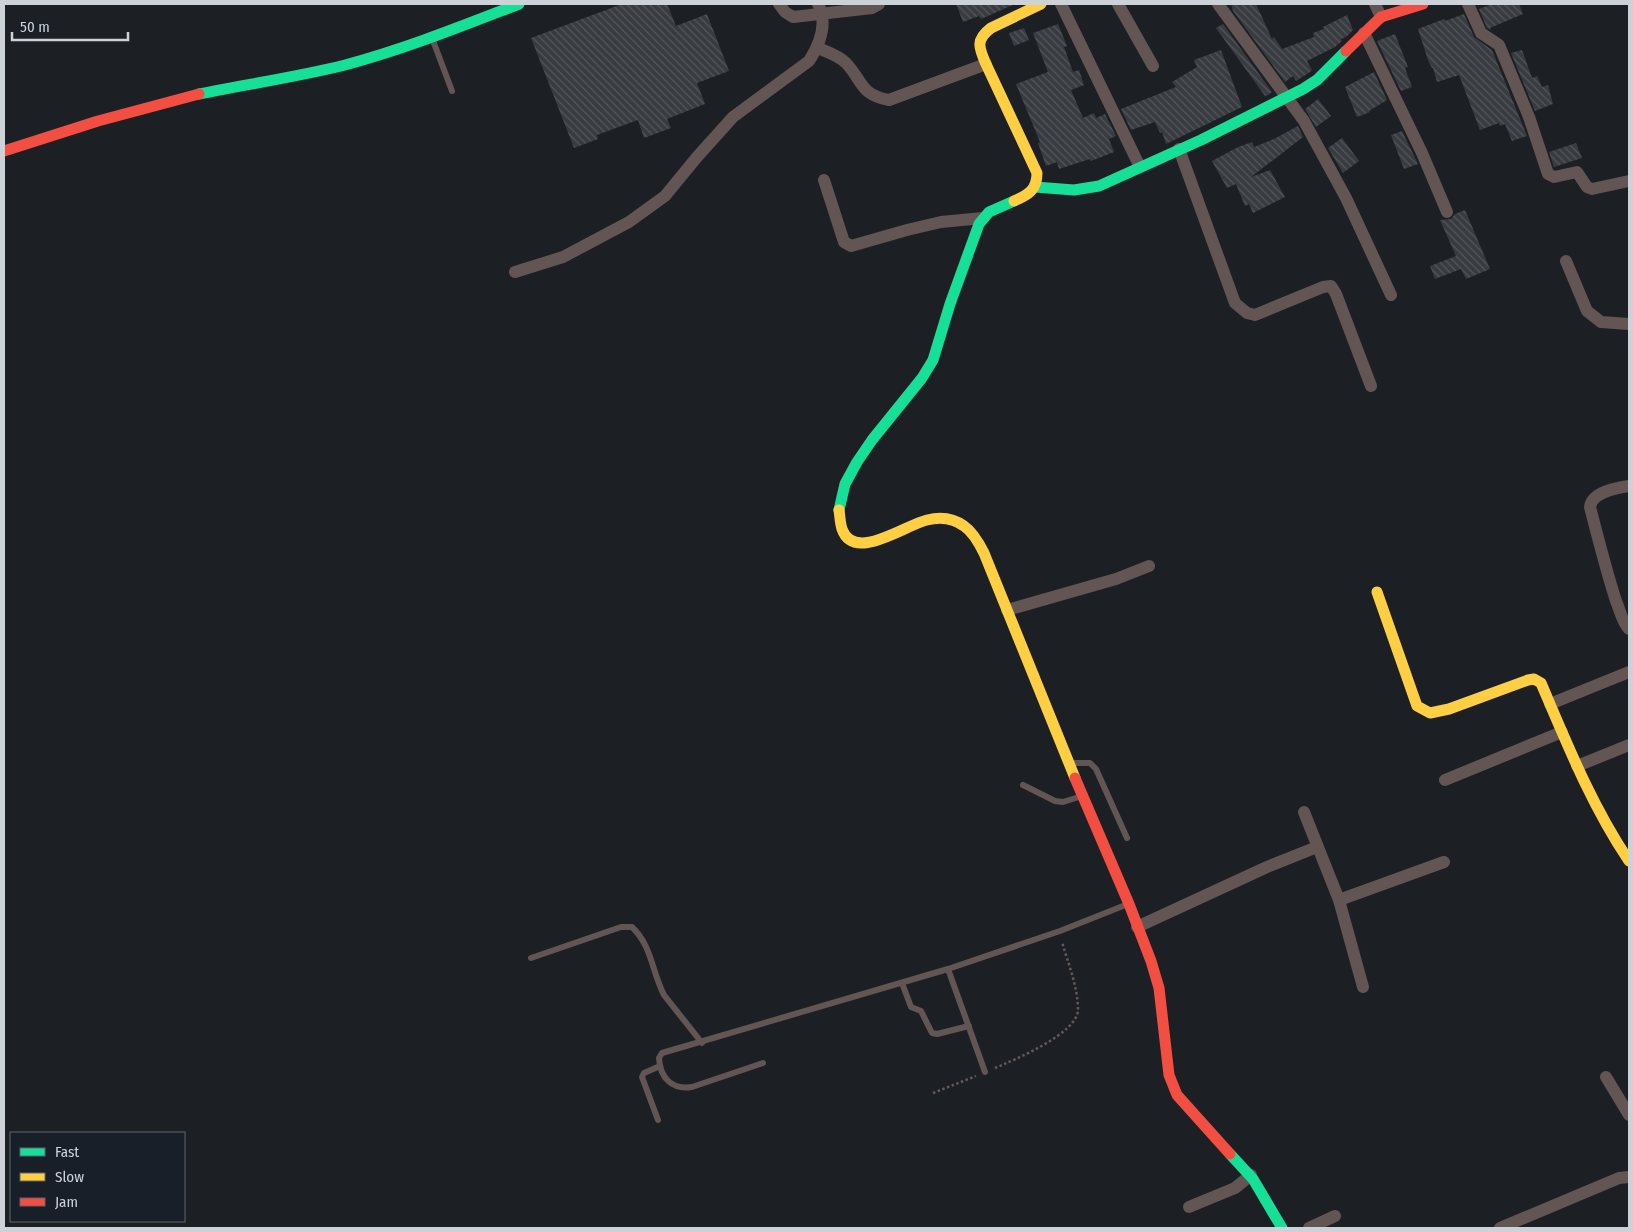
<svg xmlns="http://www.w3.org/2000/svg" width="1633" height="1232" viewBox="0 0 1633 1232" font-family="'Fira Sans Condensed',sans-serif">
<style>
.building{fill:url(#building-back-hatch)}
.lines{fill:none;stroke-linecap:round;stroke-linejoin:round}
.path{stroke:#635959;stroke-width:2.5;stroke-dasharray:2.5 2.5;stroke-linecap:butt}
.lane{stroke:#625553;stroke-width:6}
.street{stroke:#625553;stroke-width:12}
.fast{stroke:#16e098;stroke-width:11}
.slow{stroke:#ffcf43;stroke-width:11}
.jam{stroke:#f24e42;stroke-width:11}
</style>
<defs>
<pattern id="building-back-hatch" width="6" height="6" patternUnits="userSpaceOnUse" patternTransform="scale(1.25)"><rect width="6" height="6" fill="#383b40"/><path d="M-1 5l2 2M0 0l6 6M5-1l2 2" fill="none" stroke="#54565b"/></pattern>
</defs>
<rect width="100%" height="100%" fill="#1c2025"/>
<g class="building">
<path d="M622,4H667L676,26L707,14L729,71L697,83L705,104L667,119L671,128L644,138L638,120L597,135L598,139L574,148L531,38Z"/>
<path d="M956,4H1015L981,19L979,16L963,22Z"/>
<path d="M1231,4H1256L1272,39L1274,37L1282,49L1314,37L1313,33L1324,29L1323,27L1347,15L1353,30L1346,37L1341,39L1342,41L1335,47L1307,61L1312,70L1310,72L1296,81L1293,76L1285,82L1233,11Z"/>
<path d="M1492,4H1519L1523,14L1490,28L1491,30L1487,28L1479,9Z"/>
<path d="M1464,14L1474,37L1492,50L1527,136L1512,141L1505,124L1500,126L1499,123L1480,130L1459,75L1437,82L1433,68H1432L1428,60L1418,29L1444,19L1445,21Z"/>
<path d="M1058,24L1067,46L1064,47L1073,72L1079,70L1084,85L1071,90L1083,118L1094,113L1096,118L1105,114L1116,136L1109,139L1114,152L1091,161L1090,159L1059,169L1057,162L1046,166L1038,143L1040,142L1016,84L1048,72L1033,33Z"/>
<path d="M1223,24L1272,92L1268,95L1265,96L1216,28Z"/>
<path d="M1024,28L1029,40L1014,46L1009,33Z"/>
<path d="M1395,34L1408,67L1405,68L1412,87L1401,91L1377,41Z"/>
<path d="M1221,50L1242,107L1166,144L1162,132L1160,133L1155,122L1131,130L1121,109L1176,87L1172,82L1197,67L1194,60Z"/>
<path d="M1522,50L1532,78L1537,76L1542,87L1548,85L1553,104L1535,111L1511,53Z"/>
<path d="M1374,72L1387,100L1369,111L1370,112L1357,117L1345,87Z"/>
<path d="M1318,99L1331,116L1316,127L1305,109Z"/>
<path d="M1298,126L1303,137L1251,177L1270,170L1285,197L1253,213L1249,204L1245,206L1236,184L1227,188L1212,161L1238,147L1252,142L1254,147L1274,139Z"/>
<path d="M1402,131L1418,164L1404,169L1391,135Z"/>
<path d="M1342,138L1359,161L1343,173L1328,148Z"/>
<path d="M1576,143L1582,158L1554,167L1549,152Z"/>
<path d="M1465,210L1490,269L1466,279L1461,269L1435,279L1430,266L1456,256L1440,220L1451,219L1455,214Z"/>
</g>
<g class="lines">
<g class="path">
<path d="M995,1068C1014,1060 1077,1034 1078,1010C1078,987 1068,963 1062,942"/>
<path d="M933,1093L976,1076"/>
</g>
<g class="lane">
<path d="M432,38L452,91"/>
<path d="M1071,763H1090L1096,769L1127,838"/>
<path d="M1023,785L1055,801L1063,802L1082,796"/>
<path d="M531,958L621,927H632C652,946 652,972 664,995L702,1043"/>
<path d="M948,969L985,1072"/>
<path d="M902,983L911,1007L921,1011L932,1033L937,1034L969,1026"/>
<path d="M763,1063L692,1087C672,1090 660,1078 659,1058L662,1053L948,969L1060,931L1128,904"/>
<path d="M658,1120L642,1077L644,1073L660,1066"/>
</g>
<g class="street">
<path d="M779,4L785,12L793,17L872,8L879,4"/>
<path d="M1061,4L1140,167"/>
<path d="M1118,4L1153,66"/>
<path d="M1218,4L1304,121L1346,198L1391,295"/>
<path d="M1375,4L1381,17"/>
<path d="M1468,4L1481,33L1499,45L1529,117L1548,174L1554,177L1577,172L1587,187L1592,189L1629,181"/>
<path d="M1364,33L1422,153L1447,212"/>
<path d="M818,48C827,52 838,55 846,63C863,81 860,95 889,100L986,64"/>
<path d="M1179,149L1235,303L1247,313L1255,315L1323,287L1331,286L1336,294L1371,386"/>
<path d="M824,180L844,242L851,246L907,230L941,222L983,218"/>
<path d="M1566,261L1587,311L1601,322L1629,324"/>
<path d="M515,272L563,257L629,222L665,196L697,157L733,117L809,61C820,44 828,23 818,4"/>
<path d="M1629,486C1616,488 1592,492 1590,507C1598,538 1606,570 1616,601C1620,610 1622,622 1629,629"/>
<path d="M1007,610L1116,579L1149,566"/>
<path d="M1550,704L1629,672"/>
<path d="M1577,766L1629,745"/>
<path d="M1445,780L1562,732"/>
<path d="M1304,812L1339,900L1363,987"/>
<path d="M1339,900L1444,862"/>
<path d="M1137,927L1267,867L1317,847"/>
<path d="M1606,1077L1629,1115"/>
<path d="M1189,1207L1235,1188L1251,1175"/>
<path d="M1309,1228L1335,1216"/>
<path d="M1500,1228L1619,1178L1629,1177"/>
</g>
<g class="fast">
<path d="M199,94C248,84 297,77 345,65C405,49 462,26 519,4"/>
<path d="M1035,187L1074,190L1099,186L1201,140L1303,89L1317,80L1346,51"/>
<path d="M839,510L845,484L857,462L872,440L922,378L933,360L950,304L979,224L989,212L1014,201"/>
<path d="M1230,1154L1253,1179L1282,1228"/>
</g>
<g class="slow">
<path d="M1014,201C1028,195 1037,190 1037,173L986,64C979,48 975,40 991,28L1041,4"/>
<path d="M839,510C840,516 840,523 842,529C854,563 905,525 927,520C939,517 953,518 964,526C973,532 979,543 984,553L1075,778"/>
<path d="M1377,592L1417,706L1430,713L1449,709L1528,680L1534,679L1541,683C1567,744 1592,806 1629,861"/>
</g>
<g class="jam">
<path d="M1346,51L1381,17L1423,4"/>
<path d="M4,151L98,121L199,94"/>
<path d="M1075,778L1129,904L1151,961L1159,988L1169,1075L1177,1095L1230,1154"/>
</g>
</g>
<rect width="1633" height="1232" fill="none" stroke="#cdd2d9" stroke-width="10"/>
<rect x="10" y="1132" width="175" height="90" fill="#181f29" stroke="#60676f"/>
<rect x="20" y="1148" width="25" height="8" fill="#16e098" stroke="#60676f"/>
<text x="55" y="1157" font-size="15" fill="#cdd2d9">Fast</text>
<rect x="20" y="1173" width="25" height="8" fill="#ffcf43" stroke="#60676f"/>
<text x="55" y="1182" font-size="15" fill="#cdd2d9">Slow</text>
<rect x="20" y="1198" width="25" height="8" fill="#f24e42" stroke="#60676f"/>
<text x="55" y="1207" font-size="15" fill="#cdd2d9">Jam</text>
<path d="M12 32v8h116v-8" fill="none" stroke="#cdd2d9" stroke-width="2.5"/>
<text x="20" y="32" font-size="15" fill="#cdd2d9" stroke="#181f29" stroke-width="4" paint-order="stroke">50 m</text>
</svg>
